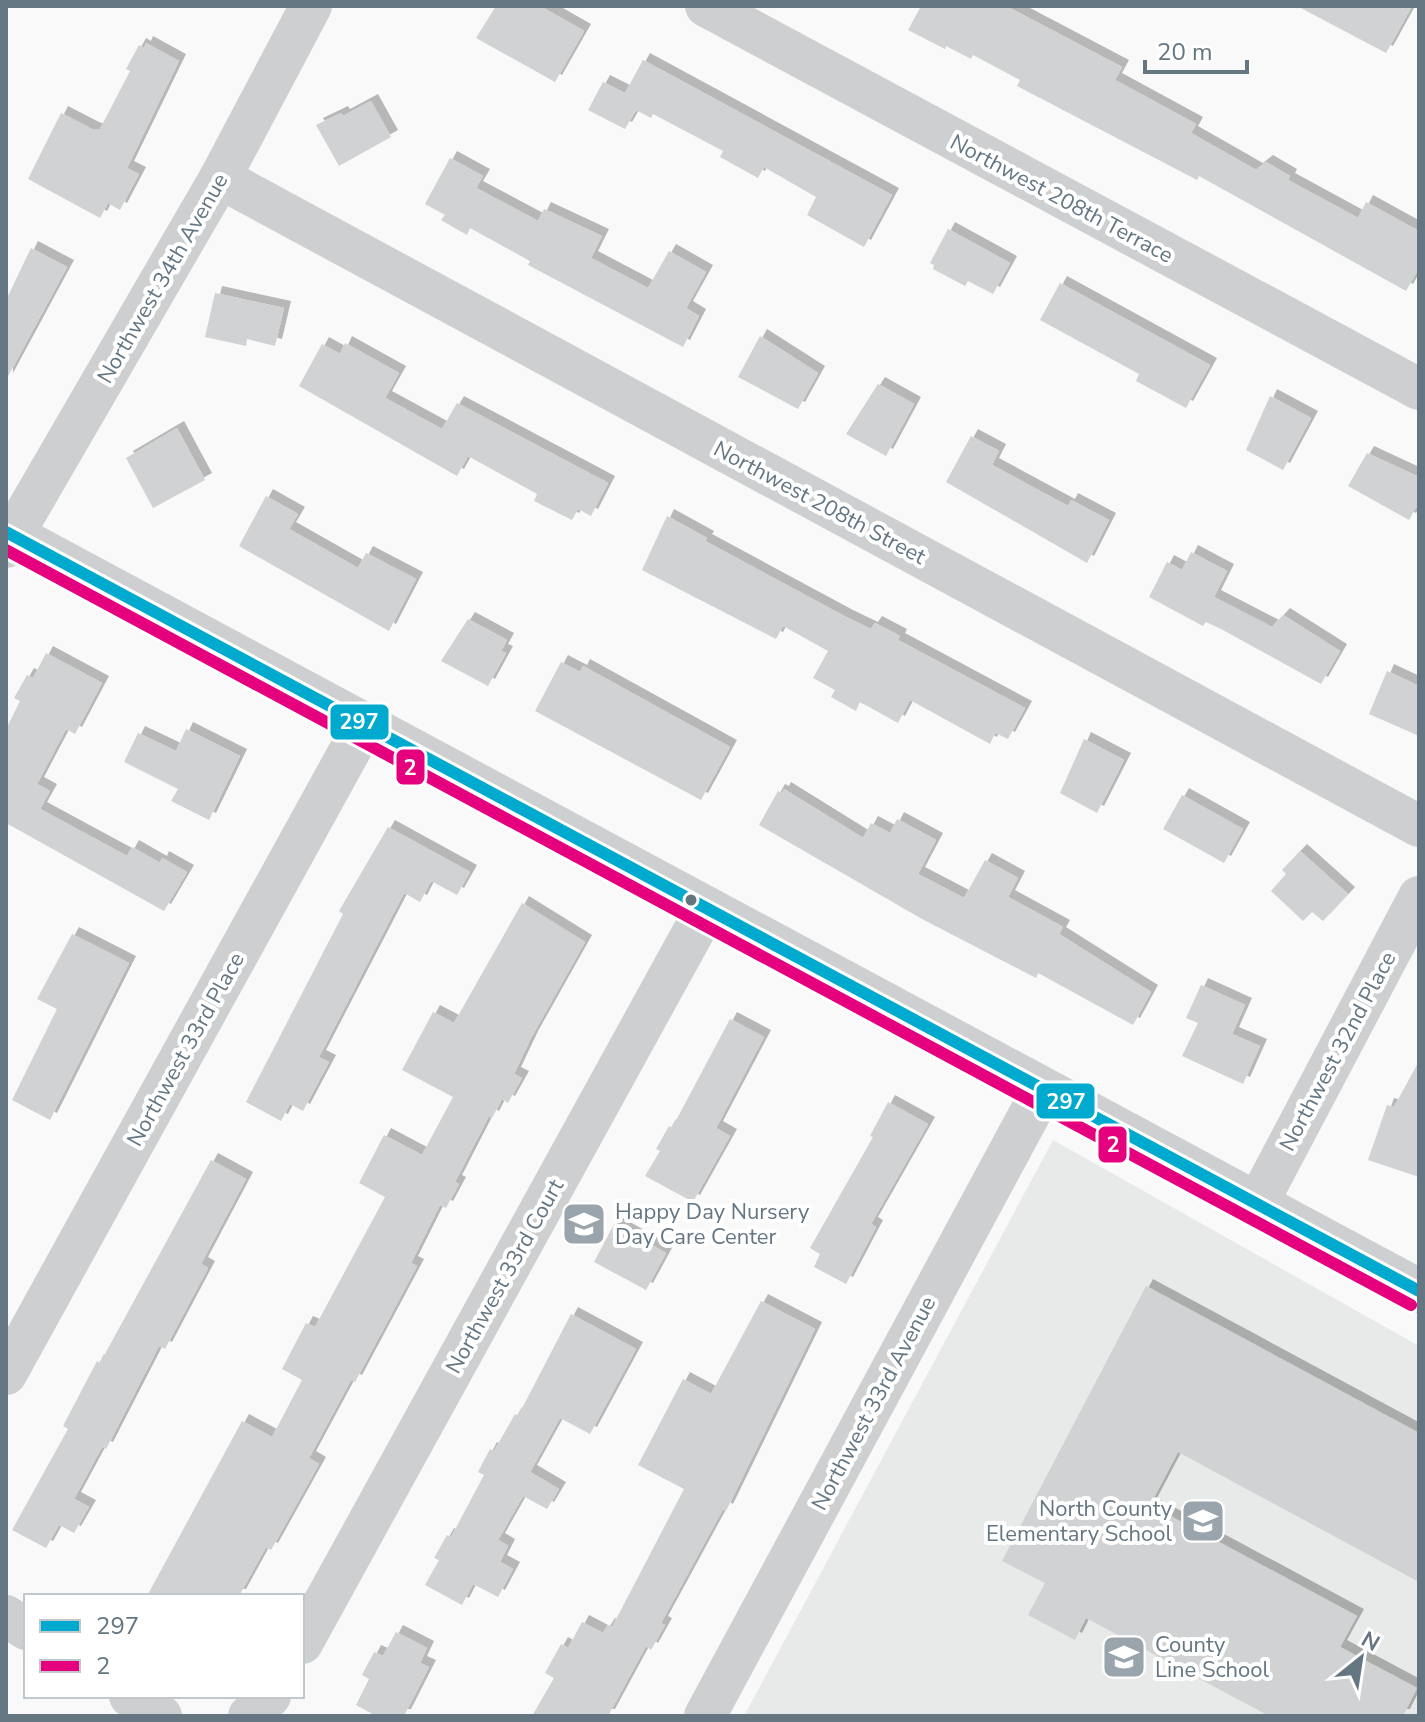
<svg xmlns="http://www.w3.org/2000/svg" width="1425" height="1722" viewBox="0 0 1425 1722" font-family="'Nunito Sans',sans-serif">
<style>
.built{fill:#e8e9e9}
.building{fill:#d0d2d3;filter:url(#shadow)}
.lines{fill:none;stroke-linecap:round;stroke-linejoin:round}
.minor{stroke:#cecfd0;stroke-width:42}
.tertiary{stroke:#cecfd0;stroke-width:44}
.bus-1-casing{stroke:#fff;stroke-width:18}
.bus-2-casing{stroke:#fff;stroke-width:18}
.bus-1{stroke:#00a9ce;stroke-width:12}
.bus-2{stroke:#e5007d;stroke-width:12}
.bus-dot{fill:#657683;stroke:#fff;stroke-width:3}
.labels{text-anchor:middle;stroke-width:8;stroke-linejoin:round;paint-order:stroke}
.street-label{font-size:22px;fill:#657683;stroke:#fff}
.poi-label{font-size:22px;fill:#657683;stroke:#fff;text-anchor:start}
.line-badge{stroke:#fff;stroke-width:3}
.badge-label{font-size:22px;text-anchor:middle;font-weight:bold;fill:#fff}
</style>
<defs>
<filter id="shadow"><feDropShadow dx="7" dy="-7" stdDeviation="0" flood-color="#0004"/></filter>
</defs>
<rect width="100%" height="100%" fill="#f9f9f9"/>
<path class="built" d="M1053,1140L1419,1346V1716H744Z"/>
<g class="building">
<path d="M496,6H540L584,31L555,82L476,38Z"/>
<path d="M921,6H1006L1122,67L1115,80L1196,124L1191,133L1256,170L1266,162L1290,176L1288,180L1358,218L1366,202L1419,231V268L1406,291L1199,176L1197,180L1017,86L1020,80L973,55L971,59L946,46L945,49L908,30Z"/>
<path d="M1297,6H1412L1386,53Z"/>
<path d="M146,43L179,61L127,168L139,174L120,210L108,203L100,218L28,179L61,113L94,130L100,129L130,71L126,69L139,45L144,48Z"/>
<path d="M643,60L892,195L864,247L807,215L816,197L764,167L758,178L720,157L723,151L653,114L651,118L636,110L625,129L588,110L603,82L625,93Z"/>
<path d="M371,101L391,137L339,166L316,125L341,113L343,116Z"/>
<path d="M450,158L483,176L476,188L538,221L544,209L602,236L591,258L648,288L669,251L706,272L686,308L699,316L683,347L528,265L530,261L470,228L467,235L441,220L445,215L425,204Z"/>
<path d="M948,229L1010,263L993,294L968,281L965,286L933,269L934,265L930,263Z"/>
<path d="M31,248L67,267L6,380V300Z"/>
<path d="M1060,283L1210,365L1186,408L1136,381L1139,374L1040,320Z"/>
<path d="M215,293L284,308L275,346L247,339L246,346L205,337Z"/>
<path d="M760,336L818,373L798,409L738,377Z"/>
<path d="M345,343L399,373L385,398L442,429L457,403L608,483L591,516L578,509L572,520L534,501L537,494L468,456L457,476L299,386L322,344L340,354Z"/>
<path d="M878,384L914,404L886,456L846,434Z"/>
<path d="M1270,396L1311,418L1283,470L1246,450Z"/>
<path d="M177,428L205,480L153,508L126,458Z"/>
<path d="M971,436L999,451L992,465L1068,506L1071,500L1109,520L1087,563L946,482Z"/>
<path d="M1367,453L1419,477V502L1409,520L1348,486Z"/>
<path d="M266,496L298,514L289,529L358,568L366,553L416,579L389,631L239,546Z"/>
<path d="M667,516L707,538L705,541L846,617L871,629L875,623L900,636L898,640L1025,708L1008,739L995,733L990,744L910,700L898,723L860,702L856,711L831,697L835,690L813,678L828,651L783,626L776,639L642,570Z"/>
<path d="M1191,552L1227,571L1214,597L1272,627L1283,615L1340,651L1321,684L1221,629L1206,622L1203,626L1149,597L1167,562L1182,570Z"/>
<path d="M468,619L507,640L501,651L506,653L488,686L441,661Z"/>
<path d="M46,653L102,683L75,734L66,729L37,784L50,791L40,809L127,856L132,847L160,863L162,858L187,872L164,911L6,823V729L20,701L14,698L27,675L33,678Z"/>
<path d="M561,662L580,672L583,666L730,747L701,800L535,711Z"/>
<path d="M1387,671L1419,686V736L1369,714Z"/>
<path d="M186,729L240,756L209,820L171,801L178,789L124,762L138,733L176,751Z"/>
<path d="M1084,739L1124,760L1097,813L1060,793Z"/>
<path d="M784,789L863,838L871,823L890,833L897,819L936,840L918,874L964,898L985,860L1018,878L1008,897L1063,927L1059,934L1151,992L1133,1025L1038,973L1036,978L922,919L759,825L778,791L782,793Z"/>
<path d="M1182,795L1243,829L1224,863L1163,829Z"/>
<path d="M388,827L470,872L457,895L431,881L420,902L404,893L319,1057L329,1062L303,1111L290,1104L281,1121L246,1102L343,914L339,911Z"/>
<path d="M1300,851L1348,894L1323,921L1312,912L1303,921L1271,891L1286,874L1282,870Z"/>
<path d="M522,903L585,942L531,1038L514,1074L522,1078L508,1103L502,1099L492,1118L489,1116L455,1182L459,1184L446,1208L440,1205L411,1263L417,1266L355,1382L351,1380L309,1458L319,1464L271,1550L266,1547L239,1596H147L242,1421L272,1437L302,1380L282,1369L306,1323L315,1327L385,1197L359,1183L384,1135L422,1155L453,1097L402,1070L433,1012L454,1023Z"/>
<path d="M72,934L129,963L50,1120L12,1100L57,1009L37,999Z"/>
<path d="M1201,985L1245,1005L1232,1034L1260,1046L1243,1084L1182,1056L1198,1023L1186,1018Z"/>
<path d="M730,1019L764,1037L716,1128L730,1136L693,1202L645,1176L660,1151L656,1149L669,1126L672,1128Z"/>
<path d="M1419,1061V1177L1368,1160L1387,1105L1394,1107Z"/>
<path d="M888,1102L928,1124L871,1224L876,1227L846,1284L814,1267L820,1254L810,1248L873,1137L870,1136Z"/>
<path d="M211,1160L246,1179L201,1264L208,1268L165,1349L159,1346L106,1449L102,1447L74,1499L89,1507L74,1533L59,1525L46,1548L12,1530L68,1429L63,1426L97,1361L100,1363Z"/>
<path d="M614,1224L666,1253L646,1290L594,1262Z"/>
<path d="M1146,1286L1419,1433V1582L1178,1452L1150,1505L1357,1616L1340,1647L1417,1688L1403,1716H1269L1086,1618L1075,1640L1028,1615L1045,1583L1002,1561Z"/>
<path d="M761,1301L815,1329L726,1511L723,1509L661,1623L665,1625L651,1650L646,1646L608,1716H532L554,1678L545,1673L561,1644L568,1648L582,1622L603,1633L608,1625L612,1627L684,1489L638,1465L683,1379L711,1394Z"/>
<path d="M571,1314L636,1349L590,1434L560,1418L530,1472L559,1489L547,1509L523,1496L498,1540L508,1546L500,1562L513,1569L498,1597L473,1584L462,1605L425,1585L439,1560L434,1558L447,1535L451,1537L484,1475L478,1472L490,1449L494,1451L515,1414L518,1416Z"/>
<path d="M396,1632L427,1648L420,1663L429,1667L404,1716H376L356,1705L369,1679L362,1675L374,1652L383,1656Z"/>
</g>
<g class="lines">
<g class="minor">
<path d="M706,6L1419,389"/>
<path d="M220,178L1419,826"/>
<path d="M6,547L220,178L311,6"/>
<path d="M1256,1206L1419,897"/>
<path d="M6,1374L364,725"/>
<path d="M6,1616L26,1629"/>
<path d="M302,1643L706,909"/>
<path d="M130,1696L161,1716"/>
<path d="M249,1716L270,1696"/>
<path d="M705,1716L1042,1091"/>
</g>
<path class="tertiary" d="M6,532L1419,1291"/>
<g class="bus-1-casing">
<path id="bus-1" d="M6,532L1419,1291"/>
</g>
<g class="bus-2-casing">
<path id="bus-2" d="M6,550L1411,1305"/>
</g>
<use href="#bus-1" class="bus-1"/>
<use href="#bus-2" class="bus-2"/>
</g>
<defs>
<g id="school-square" transform="scale(2.3)"><rect x="-9" y="-9" width="18" height="18" rx="4" fill="#99a4ac" stroke="#fff"/><path d="M0-5L7-2L0 1L-7-2ZM-4 1L0 2.5L4 1V4Q0 6-4 4Z" fill="#fff"/></g>
</defs>
<g fill-rule="evenodd">
<use href="#school-square" x="584" y="1224"/>
<use href="#school-square" x="1203" y="1521"/>
<use href="#school-square" x="1124" y="1657"/>
</g>
<circle class="bus-dot" cx="691" cy="900" r="7"/>
<g class="labels">
<g class="street-label">
<text transform="translate(1062 198) rotate(28)" y="8">Northwest 208th Terrace</text>
<text transform="translate(162 278) rotate(-60)" y="8">Northwest 34th Avenue</text>
<text transform="translate(820 502) rotate(28)" y="8">Northwest 208th Street</text>
<text transform="translate(185 1049) rotate(-61)" y="8">Northwest 33rd Place</text>
<text transform="translate(1337 1051) rotate(-62)" y="8">Northwest 32nd Place</text>
<text transform="translate(504 1276) rotate(-61)" y="8">Northwest 33rd Court</text>
<text transform="translate(873 1403) rotate(-62)" y="8">Northwest 33rd Avenue</text>
</g>
<g class="poi-label">
<text x="615" y="1219">Happy Day Nursery<tspan x="615" dy="25">Day Care Center</tspan></text>
<text x="1172" y="1516" text-anchor="end">North County<tspan x="1172" dy="25">Elementary School</tspan></text>
<text x="1155" y="1652">County<tspan x="1155" dy="25">Line School</tspan></text>
</g>
</g>
<g class="line-badge">
<rect x="329" y="703" width="61" height="38" rx="8" fill="#00a9ce"/>
<rect x="395" y="748" width="31" height="38" rx="8" fill="#e5007d"/>
<rect x="1035" y="1082" width="61" height="38" rx="8" fill="#00a9ce"/>
<rect x="1097" y="1125" width="31" height="39" rx="8" fill="#e5007d"/>
</g>
<g class="badge-label">
<text x="359" y="729">297</text>
<text x="410" y="775">2</text>
<text x="1066" y="1109">297</text>
<text x="1113" y="1152">2</text>
</g>
<rect width="1425" height="1722" fill="none" stroke="#657683" stroke-width="16"/>
<rect x="24" y="1594" width="280" height="104" fill="#ffffff" stroke="#c1c8cd" stroke-width="2"/>
<rect x="40" y="1620" width="40" height="12" fill="#00a9ce" stroke="#c1c8cd" stroke-width="2"/>
<text x="96" y="1634" font-size="24" fill="#657683">297</text>
<rect x="40" y="1660" width="40" height="12" fill="#e5007d" stroke="#c1c8cd" stroke-width="2"/>
<text x="96" y="1674" font-size="24" fill="#657683">2</text>
<g transform="translate(1361 1658) rotate(30)" stroke="#ffffff" stroke-width="6" paint-order="stroke">
<path d="M0-6L14 30L0 20L-14 30Z" fill="#657683"/>
<text y="-12" font-size="22" font-weight="bold" text-anchor="middle" fill="#657683">N</text>
</g>
<path d="M1145 60v12h102v-12" fill="none" stroke="#657683" stroke-width="4"/>
<text x="1157" y="60" font-size="24" fill="#657683" stroke="#ffffff" stroke-width="6" paint-order="stroke">20 m</text>
</svg>
